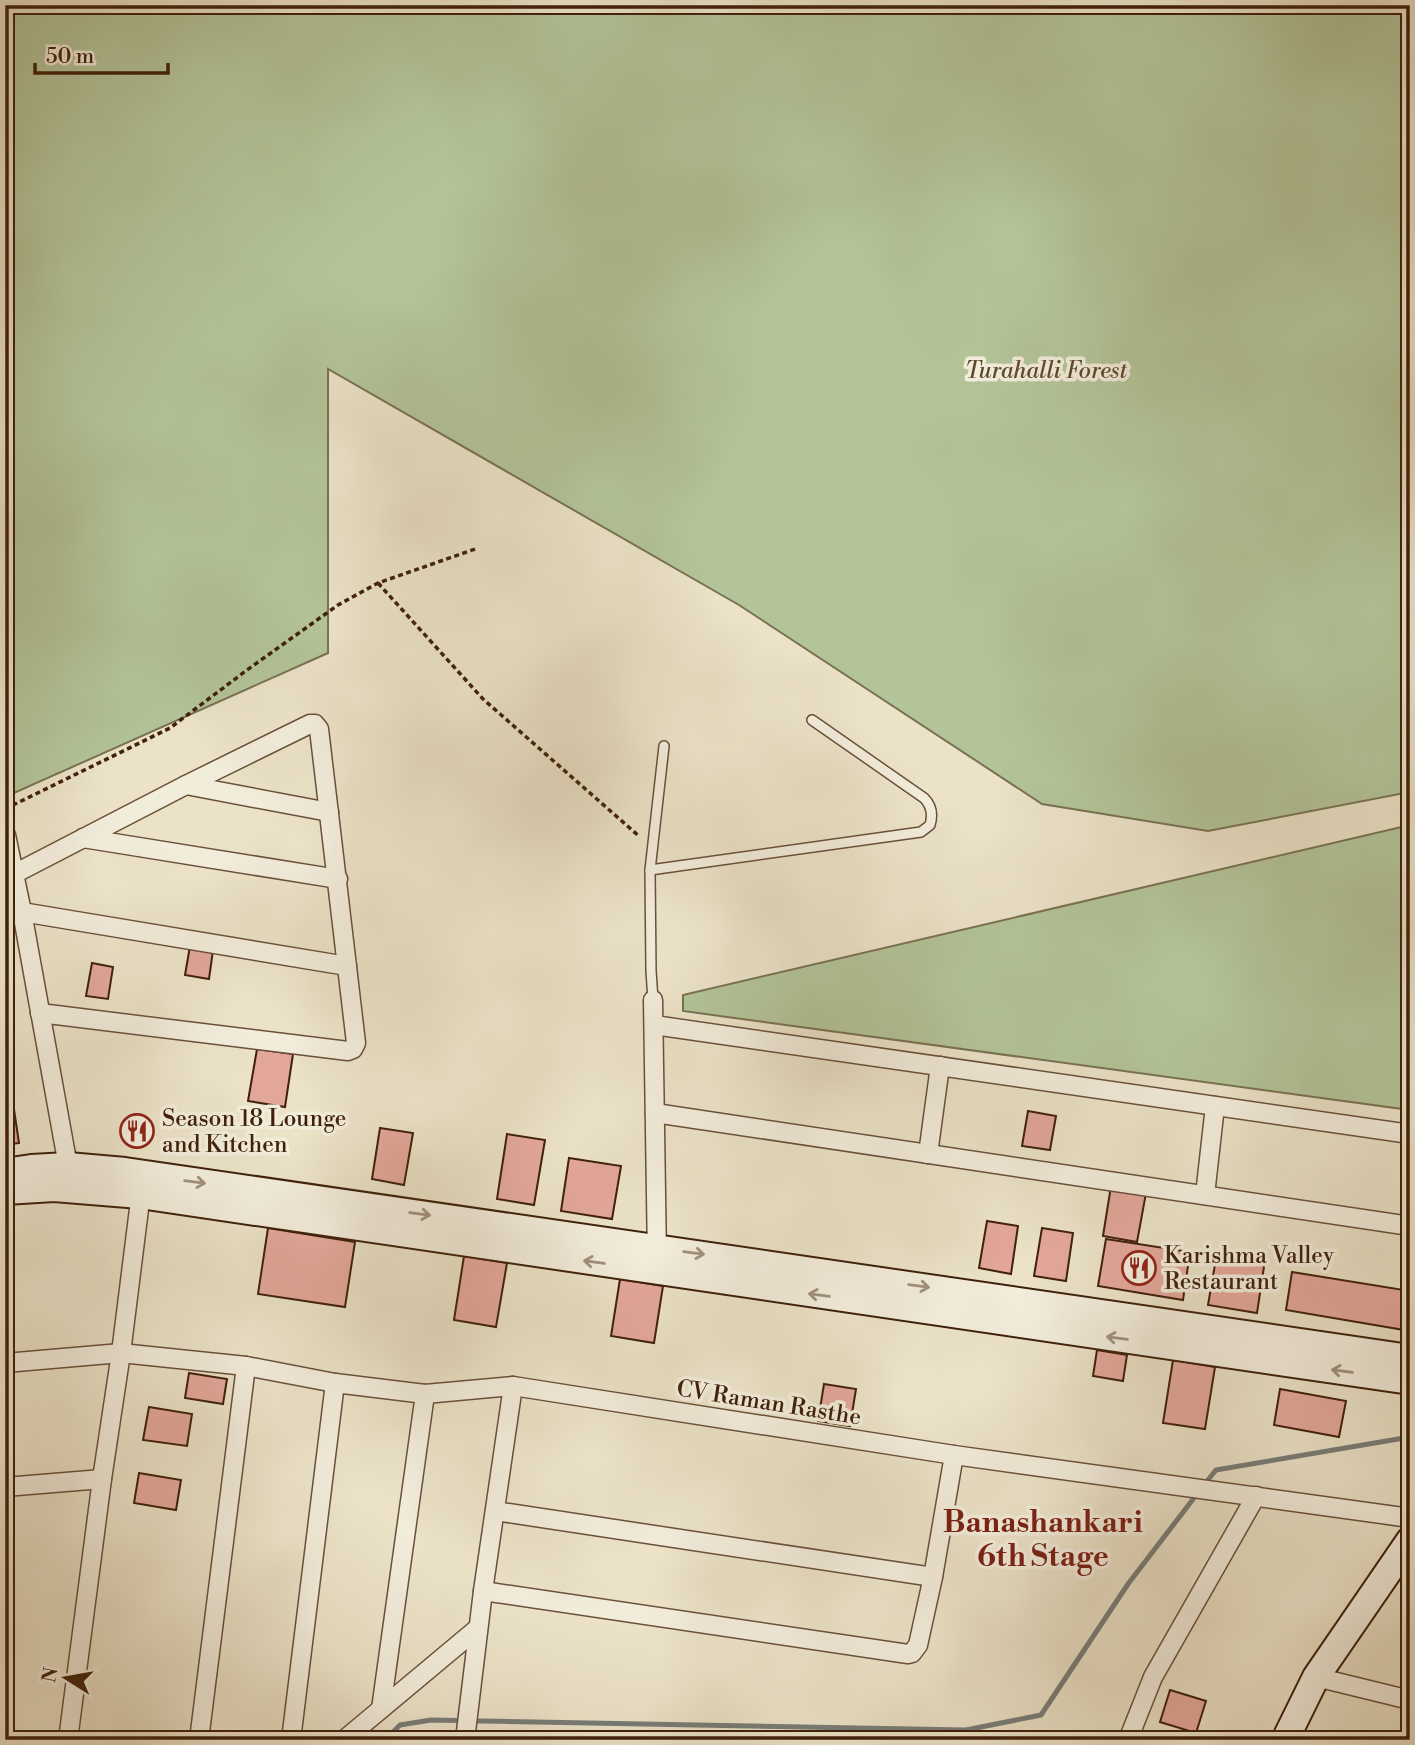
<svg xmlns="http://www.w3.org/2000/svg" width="1415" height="1745" viewBox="0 0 1415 1745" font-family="'Libre Bodoni',serif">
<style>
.green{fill:#b3c499;stroke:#797252;stroke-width:2}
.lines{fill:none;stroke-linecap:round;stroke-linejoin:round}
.stream{stroke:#787d78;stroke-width:5}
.building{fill:#e3a79a;stroke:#3f200a;stroke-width:2}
.lane-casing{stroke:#6a503a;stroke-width:12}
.street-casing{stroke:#6a503a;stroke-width:21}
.secondary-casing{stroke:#3f200a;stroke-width:30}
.path{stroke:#3f200a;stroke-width:3.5;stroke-dasharray:5 3.5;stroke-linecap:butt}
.lane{stroke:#f2ecdb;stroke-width:9}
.street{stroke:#f2ecdb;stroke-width:18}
.secondary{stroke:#f2ecdb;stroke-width:26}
.oneway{stroke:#a1907d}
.labels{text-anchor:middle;stroke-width:7;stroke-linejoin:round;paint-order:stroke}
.park-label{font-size:23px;font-style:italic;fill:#5c492e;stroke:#f2ecdb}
.poi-label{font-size:23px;fill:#3f200a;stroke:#f2ecdb;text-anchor:start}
.street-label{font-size:23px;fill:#3f200a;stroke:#f2ecdb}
.district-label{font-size:30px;font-weight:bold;fill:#7a1f14;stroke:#f2ecdb}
</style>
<rect width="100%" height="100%" fill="#ebe2c8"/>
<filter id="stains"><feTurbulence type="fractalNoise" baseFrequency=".00286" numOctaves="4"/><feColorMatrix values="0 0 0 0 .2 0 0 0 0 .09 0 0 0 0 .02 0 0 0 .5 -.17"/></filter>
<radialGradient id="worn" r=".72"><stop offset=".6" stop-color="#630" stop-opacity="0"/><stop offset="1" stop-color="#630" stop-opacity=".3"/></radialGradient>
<g class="green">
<path d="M5,5H1410V792L1208,831L1042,804L739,605L328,369V653L5,797Z"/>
<path d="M1410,825V1110L683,1011V995Z"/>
</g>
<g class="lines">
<g class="stream">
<path d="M1203,1486L1216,1470L1410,1437"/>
<path d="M385,1740L400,1725L431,1720L966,1730L1041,1715L1128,1584L1197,1494"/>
</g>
</g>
<g class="building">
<path d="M190,946L213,950L209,979L185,975Z"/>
<path d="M92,963L113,967L108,999L86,996Z"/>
<path d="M257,1049L293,1054L285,1107L248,1101Z"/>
<path d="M12,1096L19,1143L5,1145V1097Z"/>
<path d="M1028,1111L1056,1116L1050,1150L1022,1146Z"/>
<path d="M380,1128L413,1133L404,1185L372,1179Z"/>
<path d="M507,1134L545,1140L534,1205L497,1199Z"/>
<path d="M569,1158L621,1166L612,1219L561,1211Z"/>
<path d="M1111,1186L1146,1193L1137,1242L1103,1236Z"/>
<path d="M987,1221L1018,1226L1011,1274L979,1268Z"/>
<path d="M268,1228L355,1242L345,1307L258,1294Z"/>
<path d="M1042,1228L1073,1233L1066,1281L1034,1276Z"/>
<path d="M1106,1239L1190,1252L1183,1300L1098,1286Z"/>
<path d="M1217,1253L1265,1260L1257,1313L1208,1305Z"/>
<path d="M464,1256L507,1263L496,1327L454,1320Z"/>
<path d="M1292,1272L1410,1291V1331L1286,1310Z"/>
<path d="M620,1279L663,1286L654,1343L611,1336Z"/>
<path d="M1097,1350L1127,1355L1123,1381L1093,1376Z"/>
<path d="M1173,1360L1215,1367L1205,1429L1163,1423Z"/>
<path d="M189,1373L227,1379L223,1404L185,1398Z"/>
<path d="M824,1384L856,1389L850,1426L818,1421Z"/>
<path d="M1280,1389L1346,1401L1339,1437L1274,1425Z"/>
<path d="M149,1407L192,1414L187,1446L143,1440Z"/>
<path d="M139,1473L181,1480L176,1510L134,1503Z"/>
<path d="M1170,1690L1206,1701L1196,1733L1160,1722Z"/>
<path d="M532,1733L549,1736V1740H531Z"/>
</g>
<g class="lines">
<g class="lane-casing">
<g id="lane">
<path d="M650,870L921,832L930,825C933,815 932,806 924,798L812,720"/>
<path d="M653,1000L651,971L650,870L664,746"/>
</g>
</g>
<g class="street-casing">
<g id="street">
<path d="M186,785L329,812"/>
<path d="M6,835L22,912L68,1166"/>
<path d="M83,838L338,879"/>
<path d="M14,874L186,785L310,724H315L319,729L356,1043L353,1049L348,1051L40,1013"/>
<path d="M22,912L347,966"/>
<path d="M653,1000L657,1259"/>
<path d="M654,1025L1410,1134"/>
<path d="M655,1113L1410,1226"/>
<path d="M928,1154L940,1066"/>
<path d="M1205,1195L1215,1106"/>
<path d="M5,1363L121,1353L246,1366L335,1383L425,1394L513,1386L954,1455L1410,1518"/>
<path d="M5,1487L102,1479"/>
<path d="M495,1511L933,1577"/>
<path d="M483,1591L908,1654L912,1653L918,1645L933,1577L954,1455"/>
<path d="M1316,1677L1410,1700"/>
<path d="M381,1709L425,1394"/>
<path d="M68,1740L102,1479L121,1353L142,1185"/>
<path d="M199,1740L246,1366"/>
<path d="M291,1740L335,1383"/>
<path d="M344,1740L478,1628"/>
<path d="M465,1740L483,1591L513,1386"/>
<path d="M1128,1740L1153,1677L1256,1496"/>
</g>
</g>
<g class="secondary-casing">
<g id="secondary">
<path d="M5,1172L31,1168L68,1166L125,1171L1410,1358"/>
<path d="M5,1191L54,1188L140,1195L1410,1381"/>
<path d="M1285,1740L1316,1677L1410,1540"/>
</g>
</g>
<g class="path">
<path d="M378,583L483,699L640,837"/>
<path d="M5,809L170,728L247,670L338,605L378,583L478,548"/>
</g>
<use href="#lane" class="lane"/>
<use href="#street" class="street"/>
<use href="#secondary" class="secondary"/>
</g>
<defs><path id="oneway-shaft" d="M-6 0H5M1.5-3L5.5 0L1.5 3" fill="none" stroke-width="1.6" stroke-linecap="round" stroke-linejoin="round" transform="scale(1.75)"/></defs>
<g class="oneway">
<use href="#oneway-shaft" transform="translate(195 1182) rotate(8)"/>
<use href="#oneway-shaft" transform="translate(420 1214) rotate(8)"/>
<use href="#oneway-shaft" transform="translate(694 1253) rotate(8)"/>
<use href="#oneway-shaft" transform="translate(594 1262) rotate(-172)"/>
<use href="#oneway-shaft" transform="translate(919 1286) rotate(8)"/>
<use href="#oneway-shaft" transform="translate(819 1295) rotate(-172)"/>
<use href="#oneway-shaft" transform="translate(1117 1338) rotate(-172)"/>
<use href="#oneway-shaft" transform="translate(1342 1371) rotate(-172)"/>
</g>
<defs>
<g id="restaurant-ring" transform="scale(1.75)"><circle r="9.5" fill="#f2ecdb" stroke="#8f2418" stroke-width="1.5"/><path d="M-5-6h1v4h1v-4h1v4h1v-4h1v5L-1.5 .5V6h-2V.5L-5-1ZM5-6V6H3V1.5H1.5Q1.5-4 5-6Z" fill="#8f2418"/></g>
</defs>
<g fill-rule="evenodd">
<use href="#restaurant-ring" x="137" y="1131"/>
<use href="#restaurant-ring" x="1139" y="1268"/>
</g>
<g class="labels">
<g class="park-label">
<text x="1046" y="378">Turahalli Forest</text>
</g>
<g class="poi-label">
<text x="162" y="1126">Season 18 Lounge<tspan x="162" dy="26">and Kitchen</tspan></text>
<text x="1164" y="1263">Karishma Valley<tspan x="1164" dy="26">Restaurant</tspan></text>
</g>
<g class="street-label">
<text transform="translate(769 1402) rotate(9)" y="8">CV Raman Rasthe</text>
</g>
<g class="district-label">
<text x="1043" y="1532">Banashankari<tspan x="1043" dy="34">6th Stage</tspan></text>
</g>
</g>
<rect width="1415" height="1745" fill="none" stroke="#ebe2c8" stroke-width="28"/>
<rect x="7" y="7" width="1401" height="1731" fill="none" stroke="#3f200a" stroke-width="3.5"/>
<rect x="14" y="14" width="1387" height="1717" fill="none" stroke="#3f200a" stroke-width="2"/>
<g transform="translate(66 1678) rotate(281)" stroke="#f2ecdb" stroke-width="5" paint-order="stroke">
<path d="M0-5L12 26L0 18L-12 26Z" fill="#3f200a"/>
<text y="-10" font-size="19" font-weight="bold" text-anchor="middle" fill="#3f200a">N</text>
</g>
<path d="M35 63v10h133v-10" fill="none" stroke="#3f200a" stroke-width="3.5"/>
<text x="46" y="63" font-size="21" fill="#3f200a" stroke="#f2ecdb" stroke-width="5" paint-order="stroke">50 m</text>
<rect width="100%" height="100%" filter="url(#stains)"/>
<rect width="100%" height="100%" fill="url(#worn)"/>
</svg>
